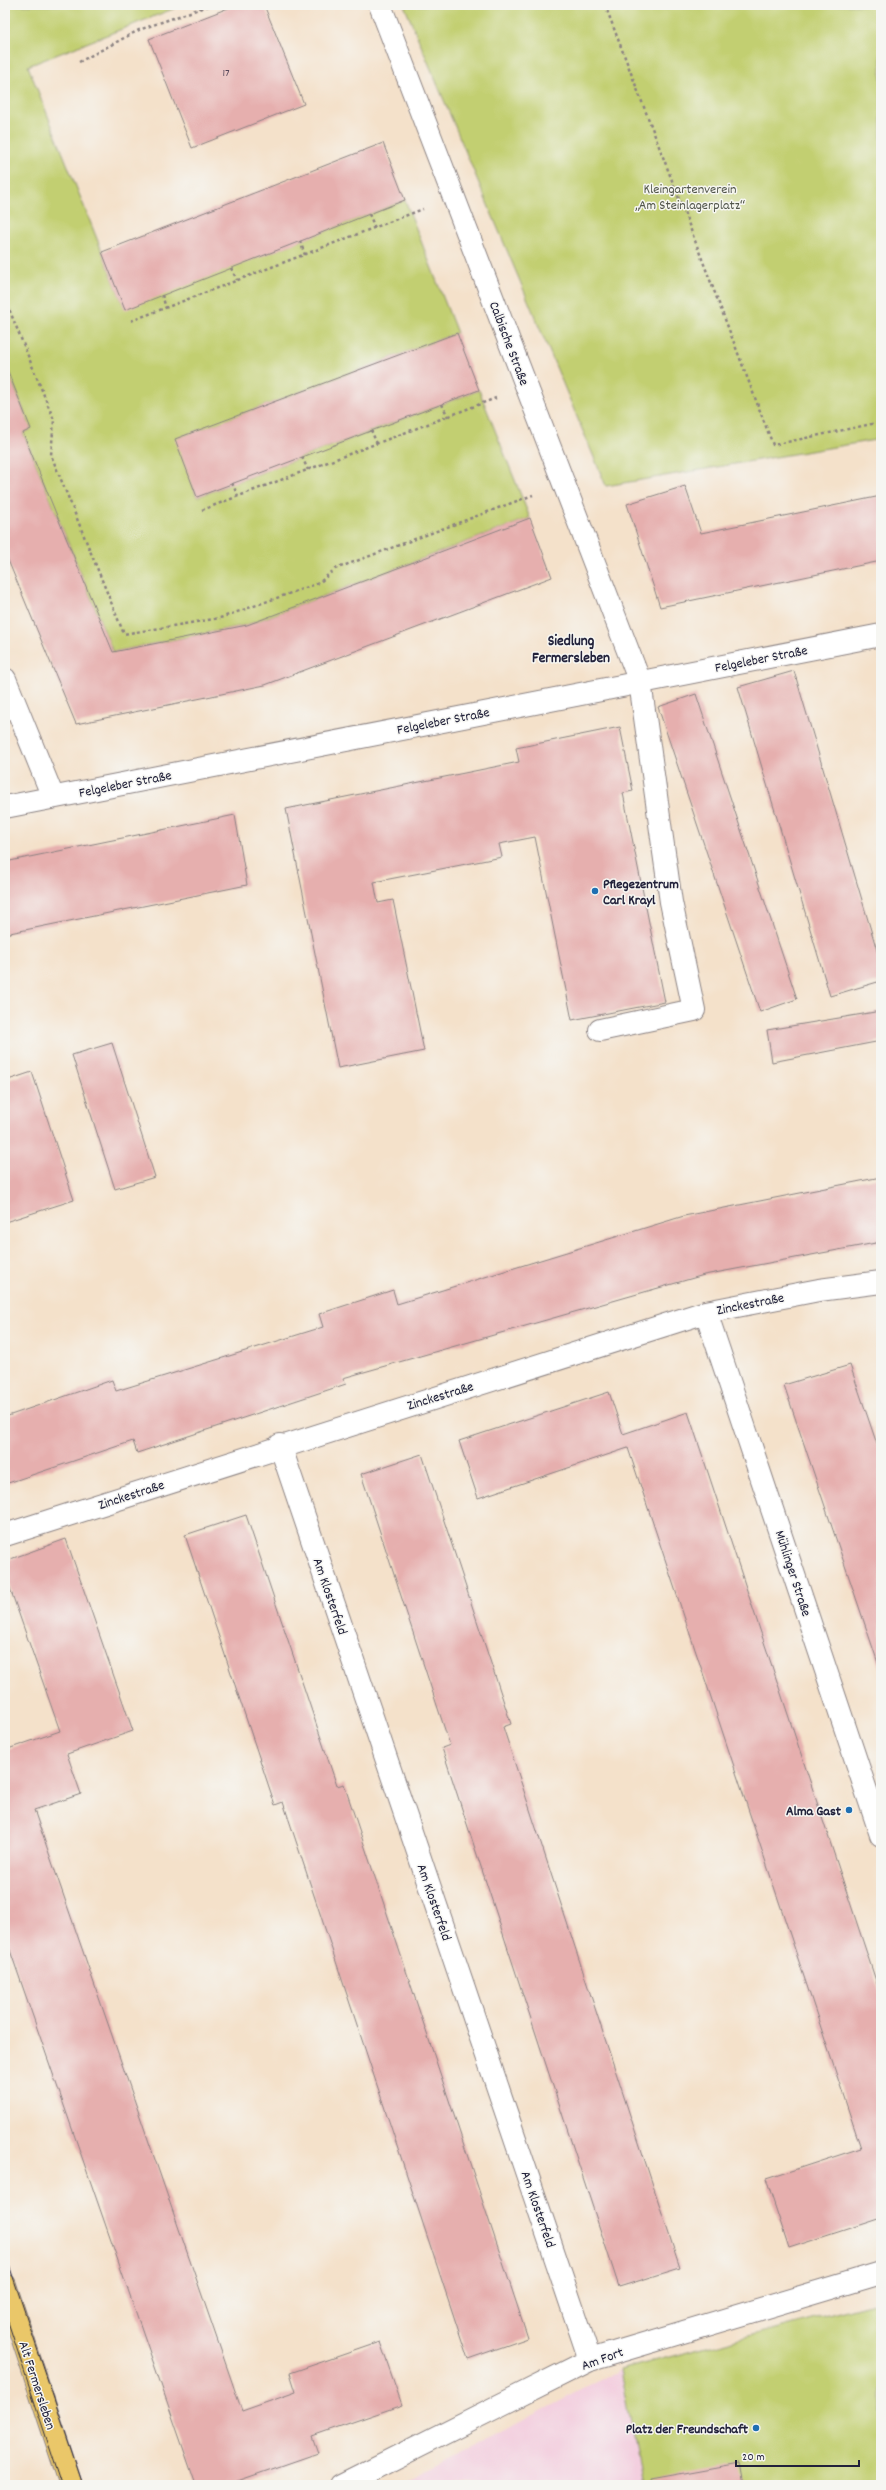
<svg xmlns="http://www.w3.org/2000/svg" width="886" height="2490" viewBox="0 0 886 2490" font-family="Dekko,sans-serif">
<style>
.built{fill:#f3cfdf}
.green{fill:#c2cf71;stroke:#727856}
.building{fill:#e6afae}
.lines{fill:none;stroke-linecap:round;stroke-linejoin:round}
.minor-casing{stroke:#8b8282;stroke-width:24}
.major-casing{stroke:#8b8282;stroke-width:24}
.path{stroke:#8b8282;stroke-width:2.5;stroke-dasharray:3 3;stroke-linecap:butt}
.minor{stroke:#fff;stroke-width:22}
.major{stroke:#eac769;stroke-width:22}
.tram{stroke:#22223b;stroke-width:1}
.poi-dot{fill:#1f6fb2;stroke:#f6f6f2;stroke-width:1.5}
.labels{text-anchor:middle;stroke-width:3;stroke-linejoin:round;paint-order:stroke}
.number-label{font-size:12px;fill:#534558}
.park-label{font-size:14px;fill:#52564b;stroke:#f6f6f2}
.street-label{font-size:14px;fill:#22223b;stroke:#f6f6f2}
.poi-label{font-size:14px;font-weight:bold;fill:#22223b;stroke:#f6f6f2;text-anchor:end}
.neighbourhood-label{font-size:15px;font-weight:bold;fill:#22223b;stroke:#f6f6f2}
</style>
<rect width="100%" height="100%" fill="#f6f6f2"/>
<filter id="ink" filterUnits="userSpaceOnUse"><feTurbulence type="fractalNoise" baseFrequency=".025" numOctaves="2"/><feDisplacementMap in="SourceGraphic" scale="8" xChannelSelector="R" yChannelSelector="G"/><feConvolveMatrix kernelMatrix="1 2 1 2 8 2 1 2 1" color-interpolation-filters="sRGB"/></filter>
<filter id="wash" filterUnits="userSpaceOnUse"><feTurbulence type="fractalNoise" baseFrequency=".012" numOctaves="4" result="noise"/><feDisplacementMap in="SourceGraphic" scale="16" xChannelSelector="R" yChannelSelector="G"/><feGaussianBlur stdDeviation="0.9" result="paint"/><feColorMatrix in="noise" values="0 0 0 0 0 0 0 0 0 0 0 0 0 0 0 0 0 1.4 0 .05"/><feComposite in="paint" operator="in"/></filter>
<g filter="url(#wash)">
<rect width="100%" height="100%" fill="#f4e1ca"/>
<path class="built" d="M620,2370L642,2485H399Z"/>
<g class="green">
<path d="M5,5H183L28,66L125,309L405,200L457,333L176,439L197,497L479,390L530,518L247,625L113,652L23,433L31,429L5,364Z"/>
<path d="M404,5H881V439L606,486Z"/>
<path d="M881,2301V2485H642L620,2370Z"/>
</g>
<g id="blocks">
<g class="building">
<path d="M236,5H264L304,104L192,148L149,39Z"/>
<path d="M383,143L405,200L125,310L102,252Z"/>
<path d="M457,333L479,390L197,497L175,439Z"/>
<path d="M5,364L31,429L23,433L113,652L247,625L530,518L552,577L265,685L76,724L5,553Z"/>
<path d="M685,486L701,533L881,496V561L660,607L627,504Z"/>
<path d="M794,671L881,964V981L830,996L738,687Z"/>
<path d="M696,694L797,999L760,1012L658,707Z"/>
<path d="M620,727L633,791L623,793L665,1002L572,1020L535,837L499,844L502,857L374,882L378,903L393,900L424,1051L338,1068L286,809L519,762L516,748Z"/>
<path d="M235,815L247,885L5,934V862Z"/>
<path d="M881,1011V1041L772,1062L767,1030Z"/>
<path d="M112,1043L155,1177L115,1189L72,1055Z"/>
<path d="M32,1072L74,1200L5,1222V1081Z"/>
<path d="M881,1177V1242L704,1275L343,1378L346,1384L137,1453L133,1441L5,1484V1417L112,1380L116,1391L323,1327L319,1314L393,1290L397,1304L684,1216Z"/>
<path d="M850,1365L881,1456V1672L784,1385Z"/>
<path d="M609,1392L623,1434L688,1412L881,1996V2218L789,2248L766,2179L861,2148L628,1448L478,1498L459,1441Z"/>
<path d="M422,1454L511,1724L503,1727L680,2268L619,2287L442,1748L450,1745L361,1474Z"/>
<path d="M246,1515L337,1786L344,1784L528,2338L468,2359L283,1802L275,1805L185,1535Z"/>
<path d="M66,1539L133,1731L67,1754L81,1794L34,1810L242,2411L296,2392L290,2373L380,2342L402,2405L312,2436L318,2453L226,2485H196L5,1936V1750L60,1731L5,1574V1561Z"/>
<path d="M740,2463L744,2485H652L651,2479Z"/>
</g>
</g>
</g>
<g filter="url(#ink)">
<use href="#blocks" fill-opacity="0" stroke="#8b8282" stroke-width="1"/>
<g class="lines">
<g class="minor-casing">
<g id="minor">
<path d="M380,5L640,682L671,902L694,1010L600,1030"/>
<path d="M5,679L53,797"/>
<path d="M5,807L881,635"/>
<path d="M706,1312L881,1835"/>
<path d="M280,1445L590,2360"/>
<path d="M5,1535L706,1312L819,1290L881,1282"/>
<path d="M341,2485L590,2360L881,2273"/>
</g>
</g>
<g class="major-casing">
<path id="major" d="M5,2285L71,2485"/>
</g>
<g class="path">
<path d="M605,5L773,445L881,422"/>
<path d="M79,62L139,30L210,5"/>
<path d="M369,214L375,228"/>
<path d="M300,241L305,255"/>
<path d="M231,268L237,280"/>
<path d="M162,295L166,308"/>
<path d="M5,299L54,420L51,455L124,634L220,618L319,583L335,569L533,495"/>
<path d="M131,321L423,209"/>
<path d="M442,404L448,417"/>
<path d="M371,430L377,444"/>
<path d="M302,457L308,470"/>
<path d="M232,483L238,496"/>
<path d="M202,510L496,398"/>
</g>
<use href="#minor" class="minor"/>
<use href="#major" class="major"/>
<g class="tram">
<path d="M5,2253L83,2485"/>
<path d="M5,2313L62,2485"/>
</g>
</g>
</g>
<g class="poi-dot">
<circle cx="595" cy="891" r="4"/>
<circle cx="849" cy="1810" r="4"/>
<circle cx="756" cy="2428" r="4"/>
</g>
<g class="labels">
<g class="number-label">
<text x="226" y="76">17</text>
</g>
<g class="park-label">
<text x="690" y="193">Kleingartenverein<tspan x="690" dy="16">„Am Steinlagerplatz“</tspan></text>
</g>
<g class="street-label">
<text transform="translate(510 343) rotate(69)" y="5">Calbische Straße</text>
<text transform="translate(761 658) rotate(-11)" y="5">Felgeleber Straße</text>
<text transform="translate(443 720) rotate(-11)" y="5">Felgeleber Straße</text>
<text transform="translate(125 783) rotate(-11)" y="5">Felgeleber Straße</text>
<text transform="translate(750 1303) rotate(-11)" y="5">Zinckestraße</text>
<text transform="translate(440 1395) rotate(-17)" y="5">Zinckestraße</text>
<text transform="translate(131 1494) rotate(-18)" y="5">Zinckestraße</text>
<text transform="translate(794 1573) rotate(72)" y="5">Mühlinger Straße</text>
<text transform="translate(331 1596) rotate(71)" y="5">Am Klosterfeld</text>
<text transform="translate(435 1902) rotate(71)" y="5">Am Klosterfeld</text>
<text transform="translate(539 2209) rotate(71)" y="5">Am Klosterfeld</text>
<text transform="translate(602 2358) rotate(-20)" y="5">Am Fort</text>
<text transform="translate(38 2385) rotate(72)" y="5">Alt Fermersleben</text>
</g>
<g class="poi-label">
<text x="603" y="888" text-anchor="start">Pflegezentrum<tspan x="603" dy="16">Carl Krayl</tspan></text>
<text x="841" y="1815">Alma Gast</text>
<text x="748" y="2433">Platz der Freundschaft</text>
</g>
<g class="neighbourhood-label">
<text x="571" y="645">Siedlung<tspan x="571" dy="17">Fermersleben</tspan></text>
</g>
</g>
<rect width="886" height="2490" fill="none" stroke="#f6f6f2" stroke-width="20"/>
<path d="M736 2460v6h123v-6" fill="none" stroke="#22223b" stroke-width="2"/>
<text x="742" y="2460" font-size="12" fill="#22223b" stroke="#f6f6f2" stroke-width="3" paint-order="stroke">20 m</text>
</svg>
